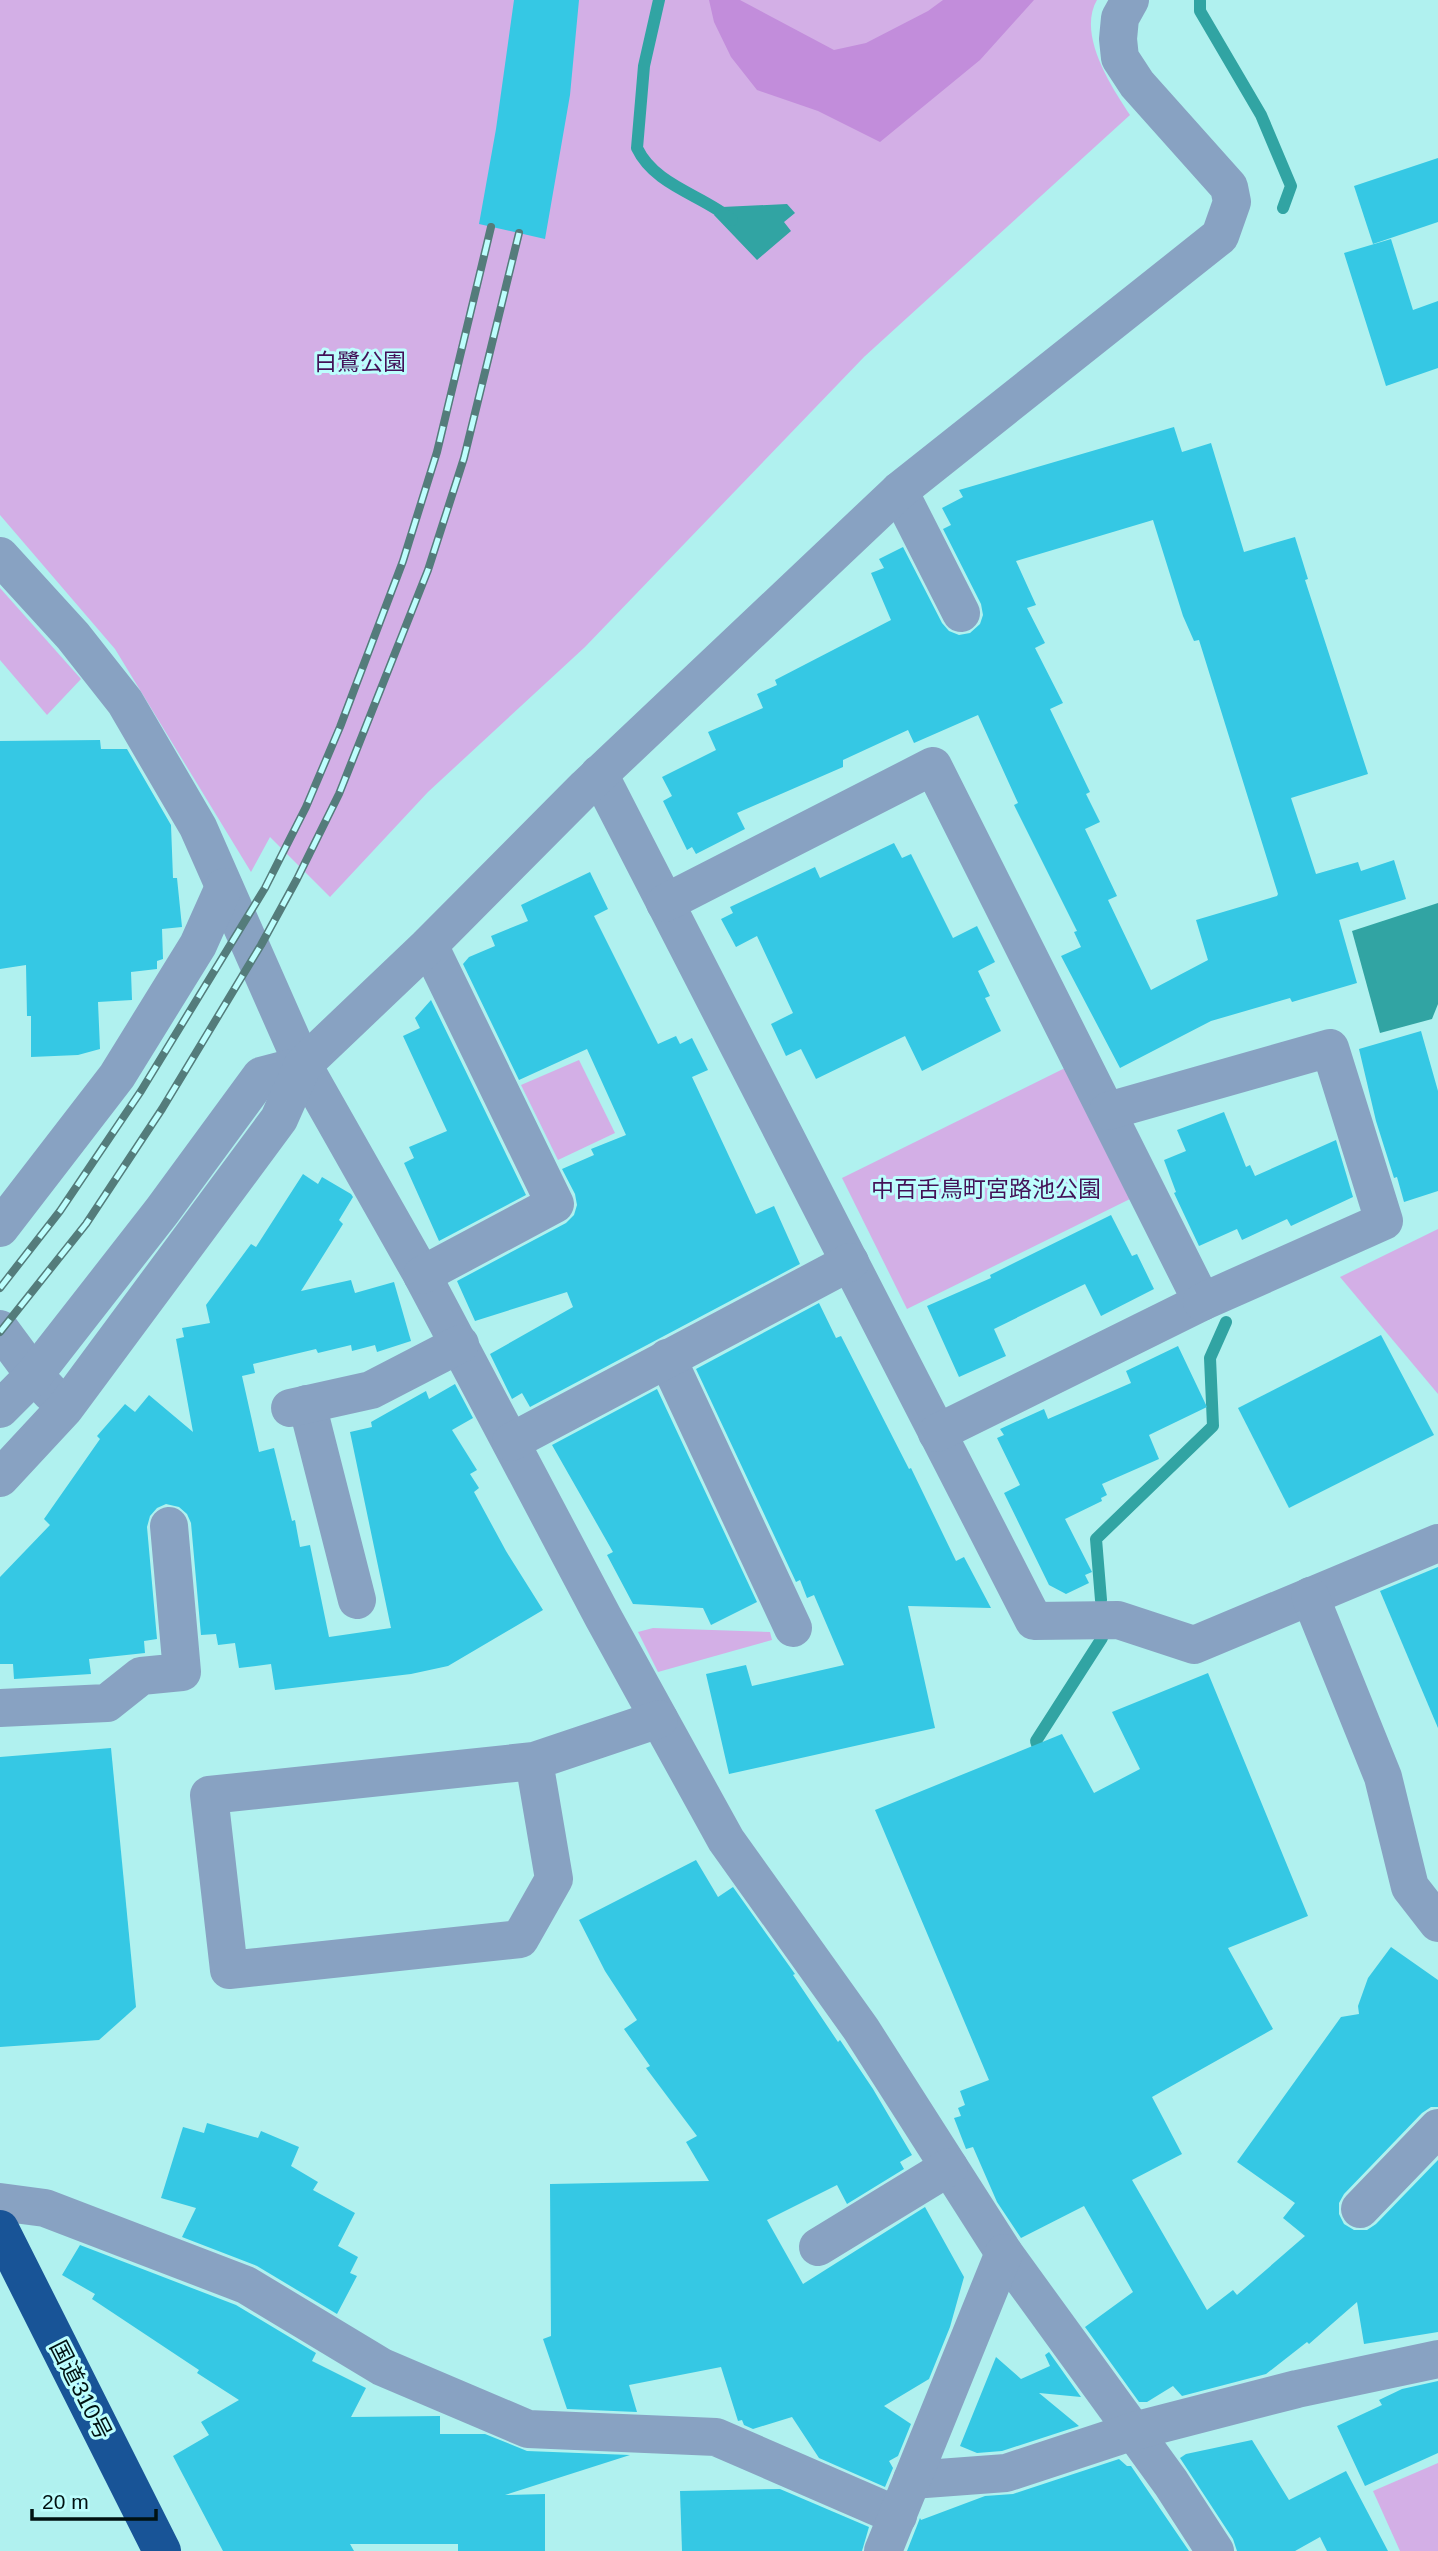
<svg xmlns="http://www.w3.org/2000/svg" width="1438" height="2551" viewBox="0 0 1438 2551" font-family="Helvetica,'Noto Sans JP',sans-serif">
<style>
.green{fill:#d3afe6}
.forest{fill:#c28ddb}
.water{fill:#31a4a3}
.lines{fill:none;stroke-linecap:round;stroke-linejoin:round}
.stream{stroke:#31a4a3;stroke-width:12}
.building{fill:#35c8e4;fill-rule:evenodd}
.minor{stroke:#88a2c2;stroke-width:38}
.highway{stroke:#185497;stroke-width:38}
.rail-casing{stroke:#547c7b;stroke-width:8}
.rail{stroke:#bdfefd;stroke-width:5;stroke-dasharray:16;stroke-linecap:butt}
.labels{text-anchor:middle;stroke-width:6;stroke-linejoin:round;paint-order:stroke}
.park-label{font-size:23px;fill:#431157;stroke:#bdfefd}
.street-label{font-size:23px;fill:#001212;stroke:#bdfefd}
</style>
<rect width="100%" height="100%" fill="#b0f1ef"/>
<g class="green">
<path d="M0,0H1097C1077,34 1111,86 1130,115L864,357L585,647L428,792L330,897L270,837L251,872L115,649L0,515Z"/>
<path d="M0,588L81,679L47,715L0,660Z"/>
<path d="M579,1060L615,1133L558,1160L521,1085Z"/>
<path d="M1065,1068L1130,1199L907,1309L842,1178Z"/>
<path d="M1438,1229V1394L1340,1277Z"/>
<path d="M653,1628L770,1632L772,1640L658,1672L638,1632Z"/>
<path d="M1438,2463V2551H1400L1373,2491Z"/>
</g>
<path class="forest" d="M709,0H740L834,50L866,43L928,11L943,0H1034L980,60L880,142L818,111L757,90L731,57L714,22Z"/>
<g class="water">
<path d="M787,204L795,213L784,222L791,231L757,260L714,215L722,207Z"/>
<path d="M1438,903V1004L1432,1019L1380,1033L1352,931Z"/>
</g>
<g class="lines">
<g class="stream">
<path d="M659,0L644,66L637,148C655,186 703,195 732,220"/>
<path d="M1200,1V11L1261,115L1291,186L1283,208"/>
<path d="M1101,1600L1096,1539L1213,1426L1210,1358L1226,1322"/>
<path d="M1042,1759L1036,1741L1102,1638"/>
</g>
</g>
<g class="building">
<path d="M514,0H579L570,95L545,239L479,224L496,129Z"/>
<path d="M1438,158V222L1373,244L1354,186Z"/>
<path d="M1391,239L1413,310L1438,301V368L1386,386L1344,253Z"/>
<path d="M1174,427L1182,452L1211,443L1244,552L1295,537L1308,579L1305,580L1368,774L1291,798L1316,874L1358,862L1361,871L1394,860L1406,899L1339,920L1357,983L1292,1002L1290,998L1211,1021L1120,1068L1061,956L1081,947L1074,932L1077,931L1014,805L1018,803L978,715L914,743L908,730L843,760V767L737,813L745,829L696,854L692,847L687,850L663,801L672,796L662,777L716,750L708,732L763,708L757,694L777,685L775,680L891,620L871,573L884,568L879,559L903,547L942,623L949,631L959,635L970,633L980,624L983,615L981,604L943,529L951,525L942,508L963,497L959,490ZM1153,520L1183,616L1194,641L1199,640L1278,894L1277,896L1196,920L1208,960L1151,990L1108,900L1117,896L1085,829L1100,822L1086,794L1090,792L1050,709L1063,703L1035,648L1045,643L1027,608L1036,605L1016,561Z"/>
<path d="M100,740L101,749H127L171,825L173,878H177L182,927L162,929L163,959L157,961V969L131,972L132,1000L98,1002L100,1049L78,1055L31,1057V1016H27L26,965L0,969V741Z"/>
<path d="M894,843L902,858L911,854L953,938L977,926L995,962L978,971L990,996L985,998L1001,1031L922,1071L905,1036L816,1079L801,1049L786,1056L771,1024L793,1013L757,936L736,947L721,919L733,913L730,907L815,867L820,878Z"/>
<path d="M590,872L608,909L594,916L658,1044L676,1036L680,1044L692,1038L708,1070L692,1077L756,1214L774,1206L800,1264L530,1407L522,1393L512,1399L490,1354L573,1307L567,1292L475,1321L457,1281L566,1223L574,1215L577,1205L575,1194L562,1169L594,1155L591,1149L626,1135L587,1049L519,1080L463,964L469,957L495,946L491,936L528,921L521,905Z"/>
<path d="M431,1000L526,1195L439,1241L404,1163L414,1158L409,1147L447,1131L403,1036L420,1028L415,1018Z"/>
<path d="M1421,1031L1438,1091V1191L1404,1202L1397,1177L1394,1178L1376,1121L1359,1049Z"/>
<path d="M1224,1112L1246,1167L1250,1165L1255,1176L1336,1140L1353,1197L1291,1226L1287,1219L1242,1240L1237,1229L1199,1246L1174,1193L1176,1192L1164,1160L1186,1151L1177,1130Z"/>
<path d="M303,1174L318,1184L322,1177L351,1194L353,1197L339,1220L343,1224L301,1291L351,1280L355,1293L394,1282L411,1341L377,1352L375,1345L352,1351L351,1345L318,1353L316,1349L253,1364L255,1373L242,1376L259,1452L274,1448L292,1521L295,1520L300,1547L310,1545L329,1637L391,1628L350,1432L372,1427L371,1422L426,1391L429,1399L455,1384L473,1418L452,1430L477,1470L470,1474L479,1488L474,1492L506,1551L543,1610L448,1666L411,1674L275,1690L271,1664L239,1668L235,1643L218,1645L216,1634L201,1635L191,1523L187,1514L179,1507L166,1504L157,1508L150,1516L147,1527L157,1639L144,1641L145,1653L89,1659L91,1674L14,1679L13,1664H0V1577L50,1525L44,1519L100,1439L97,1436L125,1404L135,1412L149,1395L193,1432L176,1339L184,1337L182,1328L210,1323L206,1305L251,1244L256,1247Z"/>
<path d="M1111,1215L1132,1256L1137,1254L1154,1289L1101,1316L1085,1284L994,1329L1006,1356L959,1377L927,1306L991,1278L990,1275Z"/>
<path d="M819,1303L836,1338L841,1336L909,1469L911,1468L956,1561L964,1557L991,1608L908,1606L935,1728L729,1774L706,1674L746,1665L752,1686L844,1665L814,1595L807,1598L800,1580L796,1582L696,1369Z"/>
<path d="M1381,1335L1434,1435L1289,1508L1238,1408Z"/>
<path d="M1178,1346L1207,1407L1149,1435L1159,1459L1102,1484L1107,1495L1101,1498L1102,1501L1065,1519L1092,1572L1085,1575L1089,1583L1066,1594L1049,1585L1004,1493L1020,1485L997,1438L1004,1435L1000,1429L1044,1409L1048,1419L1131,1383L1126,1371Z"/>
<path d="M657,1389L757,1602L711,1625L703,1608L633,1604L607,1555L613,1552L552,1445Z"/>
<path d="M1438,1567V1728L1380,1591Z"/>
<path d="M1208,1673L1308,1916L1228,1948L1273,2029L1152,2097L1182,2154L1132,2180L1207,2310L1233,2290L1237,2295L1305,2236L1283,2218L1295,2203L1237,2162L1341,2017L1359,2014L1358,2006L1368,1978L1391,1947L1438,1980V2107H1431L1422,2113L1344,2194L1339,2203V2214L1344,2224L1354,2230H1367L1376,2224L1438,2160V2332L1364,2344L1357,2302L1309,2344L1307,2342L1266,2374L1182,2396L1173,2386L1147,2402H1139L1085,2327L1133,2292L1084,2206L1021,2238L997,2202L973,2147L966,2149L954,2118L961,2116L958,2108L965,2105L960,2091L989,2080L875,1810L1062,1734L1094,1793L1140,1769L1112,1712Z"/>
<path d="M111,1748L136,2007L99,2040L0,2047V1757Z"/>
<path d="M696,1860L718,1897L733,1887L795,1974L793,1975L838,2042L840,2040L873,2089L912,2155L900,2162L904,2169L847,2204L837,2185L767,2220L803,2284L925,2207L964,2277L950,2327L929,2379L884,2406L911,2424L898,2456L889,2461L893,2468L885,2487L819,2458L792,2417L753,2429L744,2425L742,2420L738,2421L721,2367L629,2385L637,2412L567,2409L543,2339L551,2336L550,2184L709,2181L686,2142L697,2136L646,2068L650,2066L624,2029L637,2020L605,1971L579,1920Z"/>
<path d="M207,2123L258,2138L261,2131L299,2147L291,2166L318,2182L313,2190L355,2213L338,2246L358,2257L350,2273L357,2276L337,2314L257,2266L182,2237L196,2208L161,2198L183,2127L204,2133Z"/>
<path d="M80,2245L236,2305L316,2353L312,2361L366,2388L351,2417L440,2416V2434H485L527,2451L630,2455L505,2495L545,2494V2551H458V2544H350L354,2551H223L173,2456L209,2435L201,2422L239,2400L197,2373L199,2370L92,2299L95,2294L62,2275Z"/>
<path d="M1049,2352L1081,2397L1039,2393L1079,2426L1002,2451L977,2453L960,2446L996,2357L1021,2379L1050,2366L1045,2355Z"/>
<path d="M1438,2381V2453L1365,2486L1337,2426L1382,2405L1379,2400L1402,2389Z"/>
<path d="M1252,2440L1289,2500L1346,2471L1388,2551H1327L1320,2537L1295,2551H1237L1233,2539L1180,2458L1186,2454Z"/>
<path d="M1119,2459L1127,2466H1131L1189,2551H907L920,2518L921,2520L985,2496L1013,2494Z"/>
<path d="M780,2489L869,2527L862,2551H682L680,2491Z"/>
</g>
<g class="lines">
<g class="minor">
<path d="M899,491L961,613"/>
<path d="M0,556L73,636L125,702L198,827L303,1065L422,1275L603,1617L726,1840L861,2029L1004,2253L1171,2483L1215,2551"/>
<path d="M599,774L1034,1621L1118,1620L1194,1645L1438,1543"/>
<path d="M665,903L933,766L1202,1302L937,1433"/>
<path d="M1108,1111L1330,1048L1384,1221L1202,1302"/>
<path d="M0,1228L117,1076L198,945L224,887"/>
<path d="M422,1275L555,1204L429,945"/>
<path d="M0,1329L34,1375L51,1393"/>
<path d="M667,1358L793,1628"/>
<path d="M307,1404L357,1600"/>
<path d="M290,1408L371,1390L460,1344"/>
<path d="M0,1409L34,1375L162,1211L261,1076L303,1065"/>
<path d="M511,1442L850,1262"/>
<path d="M0,1478L65,1408L279,1119L303,1065L429,945L586,787L899,491L1220,236L1232,202L1229,187L1137,84L1120,58L1118,39L1120,18L1130,0"/>
<path d="M1310,1596L1383,1777L1410,1887L1438,1923"/>
<path d="M0,1708L107,1703L141,1676L182,1672L169,1526"/>
<path d="M534,1761L554,1879L520,1939L229,1970L209,1795L534,1761L659,1719"/>
<path d="M0,2202L45,2208L246,2285L382,2367L528,2429L716,2437L898,2516"/>
<path d="M1360,2209L1438,2128"/>
<path d="M818,2247L949,2167"/>
<path d="M912,2480L1006,2473L1134,2431L1297,2389L1438,2359"/>
<path d="M883,2551L1004,2253"/>
</g>
<path class="highway" d="M0,2229L162,2551"/>
<g class="rail-casing">
<g id="rail">
<path d="M0,1288L60,1211L141,1091L265,888L306,807L340,727L403,561L437,452L491,227"/>
<path d="M0,1332L86,1224L162,1109L261,945L297,879L339,794L428,570L464,458L519,233"/>
</g>
</g>
<use href="#rail" class="rail"/>
</g>
<g class="labels">
<g class="park-label">
<text x="360" y="370">白鷺公園</text>
<text x="986" y="1197">中百舌鳥町宮路池公園</text>
</g>
<g class="street-label">
<text transform="translate(81 2390) rotate(63)" y="8">国道310号</text>
</g>
</g>
<path d="M32 2509v10h124v-10" fill="none" stroke="#001212" stroke-width="3.5"/>
<text x="42" y="2509" font-size="21" fill="#001212" stroke="#bdfefd" stroke-width="5" paint-order="stroke">20 m</text>
</svg>
